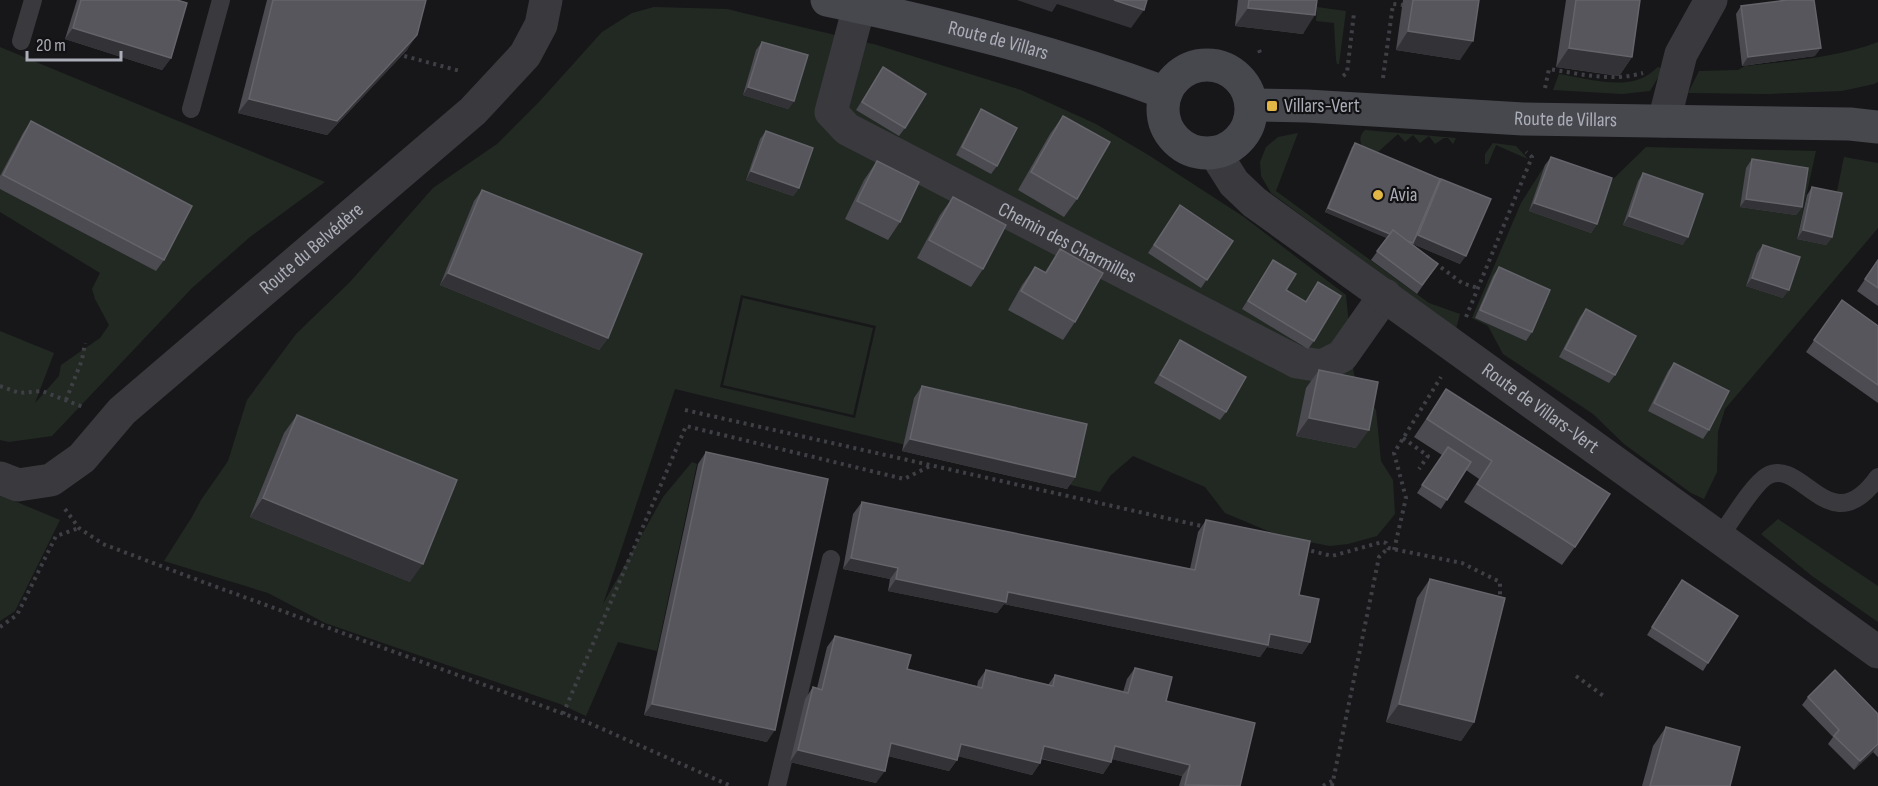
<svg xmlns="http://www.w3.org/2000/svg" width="1878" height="786" viewBox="0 0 1878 786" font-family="'Sofia Sans Condensed',sans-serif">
<rect width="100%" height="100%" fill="#171719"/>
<!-- green -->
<g fill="#222923" fill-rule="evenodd">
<path d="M654,7L727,9L877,45L1021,90L1096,124L1150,156L1244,217L1346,295L1354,375L1376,410L1381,461L1393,480L1395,514L1377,536L1348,544L1330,546L1282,537L1225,513L1205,487L1133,456L1110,476L1100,492L675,389L603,604L663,497L692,462L697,464L657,651L618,642L586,716L560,704L325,623L268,593L164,561L192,517L201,500L228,461L247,400L296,334L350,282L433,188L497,144L539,102L602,32L632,13ZM741,295L876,326L855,418L720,387Z"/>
<path d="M1317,7L1346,11L1339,64H1337L1336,60L1334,23L1316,21Z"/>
<path d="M1878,42V82L1874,84L1842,91L1768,94L1688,93L1699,71L1738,70L1745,66C1789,61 1836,58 1878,42Z"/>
<path d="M0,47L325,182L250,237L192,288L52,436L9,442L0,440V331L54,353L35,403L59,376L61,365L100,338L109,325L95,299L92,289L100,273L0,212Z"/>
<path d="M1658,67L1663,69L1650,91L1622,94L1553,90L1559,74C1585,78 1622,90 1646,76C1650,74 1654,70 1658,67Z"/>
<path d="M1365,130L1456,138L1453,144L1448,138H1444L1435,144L1429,136L1420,143L1413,135L1405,142L1398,134L1378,152L1362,146C1359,139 1360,135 1365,130Z"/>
<path d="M1298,133L1276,191L1429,303L1460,314L1456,329L1271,193L1261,176L1260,162L1266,147L1278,137Z"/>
<path d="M1493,143L1516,146L1528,159L1496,145L1488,164H1485V154Z"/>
<path d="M1646,147L1816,151L1797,238L1826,245L1844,157L1878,163V228L1725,409L1718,432L1717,472L1704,499L1691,493L1624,444L1593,414L1503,354L1488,326L1472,318L1521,203L1545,165L1606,186Z"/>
<path d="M743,298L873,328L853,415L723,385Z"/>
<path d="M0,495L60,520L15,611L0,621Z"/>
<path d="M1778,519L1878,586V622L1812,576L1761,534Z"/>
</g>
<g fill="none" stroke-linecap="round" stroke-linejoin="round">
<!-- path -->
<g stroke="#3f4045" stroke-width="4" stroke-dasharray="3 4.5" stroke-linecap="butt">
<path d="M1259,50L1261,55"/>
<path d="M397,54L460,71"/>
<path d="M1343,76L1347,73L1354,13"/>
<path d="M1383,78L1393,4L1403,5"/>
<path d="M1545,88L1549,69C1580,74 1612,82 1643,73"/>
<path d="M1435,263L1462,283L1478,288"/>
<path d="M1466,317L1532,157L1526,152"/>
<path d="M0,386L19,393L42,391L83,407"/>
<path d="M66,400L82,360L85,343"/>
<path d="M685,410L1206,527"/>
<path d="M1403,438L1428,456L1419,469"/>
<path d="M65,509L79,528L103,544L203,582L589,723L731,786"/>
<path d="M1304,549L1332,556L1382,542L1386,543L1388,548L1462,563L1500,582V600"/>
<path d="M1394,550L1406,498L1394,453L1441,377"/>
<path d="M0,627L17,615L56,536L79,528"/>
<path d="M1576,676L1605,697"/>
<path d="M563,714L686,426L904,479L930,466"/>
<path d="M1323,786L1332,781"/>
<path d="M1332,786L1379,557L1388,548"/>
</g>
<!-- service -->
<g stroke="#39393e" stroke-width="18">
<path d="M21,41L33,0"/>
<path d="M191,109L221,0"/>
<path d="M1719,538C1730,523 1753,484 1767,476C1802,456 1830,545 1878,477"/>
<path d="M777,786L831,559"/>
</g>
<!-- minor -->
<g stroke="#39393e" stroke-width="33">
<path id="s1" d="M859,7L831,112L847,129L1297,362L1322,366L1342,356L1385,295"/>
<path d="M1664,121L1681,54L1711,0"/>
<path id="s2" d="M1215,153L1234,183L1254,202L1878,652"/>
<path id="s3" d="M0,478L18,485L51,480L82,458L122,411L473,111L525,55L541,25L546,0"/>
</g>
<!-- secondary -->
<g stroke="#47484e" stroke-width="33">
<path id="s4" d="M827,0C942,24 1056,52 1166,93"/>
<circle cx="1207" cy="109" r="44"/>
<path id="s5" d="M1252,105L1307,106L1523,119L1850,124L1878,127"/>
</g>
</g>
<!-- wall -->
<g fill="#4c4b51">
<path d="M77,0H177L171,58L162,70L65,39Z"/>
<path d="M267,0H426L407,50L327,135L238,113Z"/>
<path d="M1238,0H1317L1303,34L1235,26Z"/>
<path d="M1403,0H1479L1460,60L1396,50Z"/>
<path d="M1566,0H1640L1632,57L1619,76L1556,67Z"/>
<path d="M1741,6L1815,56L1742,66L1736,14Z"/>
<path d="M762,42L794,101L788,109L743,95L756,50Z"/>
<path d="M883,67L905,128L899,136L856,110Z"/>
<path d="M981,109L997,166L991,174L956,155L976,117Z"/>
<path d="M1063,116L1077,199L1064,217L1018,190L1050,134Z"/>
<path d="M31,121L164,260L156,271L0,189V176L23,133Z"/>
<path d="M766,131L799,188L793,196L746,180L760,139Z"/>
<path d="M1355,143L1439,182L1441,179L1460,264L1413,244L1412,245L1438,264L1417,294L1371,260L1387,238L1325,212L1352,147Z"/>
<path d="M1551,157L1597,224L1591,233L1529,211L1545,165Z"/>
<path d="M1752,159L1802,207L1796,215L1740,207L1746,168Z"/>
<path d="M877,161L900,222L888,240L845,219L864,180Z"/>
<path d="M1643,173L1683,245L1623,225L1638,181Z"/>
<path d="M1812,187L1832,237L1826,245L1797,239L1807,195Z"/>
<path d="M482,190L608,338L599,350L440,285L474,201Z"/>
<path d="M953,197L983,269L971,287L917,258L940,215Z"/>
<path d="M1180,205L1233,241L1201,288L1148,253Z"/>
<path d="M1763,245L1783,298L1746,286L1757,253Z"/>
<path d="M1060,249L1075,322L1063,340L1008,310L1022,285L1035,267L1045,272Z"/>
<path d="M1273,260L1286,290L1305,302L1318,282L1314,341L1308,349L1242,309Z"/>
<path d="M1878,260V306L1857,291Z"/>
<path d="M1499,267L1532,332L1526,341L1475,318L1493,276Z"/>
<path d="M1842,300L1878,326V403L1806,352Z"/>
<path d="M1586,309L1615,375L1609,383L1559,357L1580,317Z"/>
<path d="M1180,340L1226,412L1220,420L1154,383Z"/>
<path d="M1674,363L1709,430L1703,439L1648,411L1668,371Z"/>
<path d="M1319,370L1356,448L1296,436L1306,388Z"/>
<path d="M922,386L1075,477L1067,489L902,451L914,398Z"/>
<path d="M1446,389L1575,547L1562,565L1464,502L1479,479L1466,470L1441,509L1417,493L1442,455L1414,437Z"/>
<path d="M297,415L410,582L250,517L284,433Z"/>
<path d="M706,452L767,742L644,715L698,464Z"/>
<path d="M862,502L1190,569L1198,532L1206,520L1299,595L1310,642L1302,654L1267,647L1260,657L1004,604L997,613L888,591L890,579L843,569L853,514Z"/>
<path d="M1430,579L1474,722L1461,741L1386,722L1417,598Z"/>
<path d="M1676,588L1708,663L1703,671L1647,635Z"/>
<path d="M835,636L907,669L977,686L978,681L986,670L1048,685L1055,675L1123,692L1127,679L1135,668L1166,701L1240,786H1179L1182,776L1112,759L1111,762L1103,774L1041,759L1040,763L1032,775L958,756L957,760L949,771L888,756L876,783L790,762L805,699L813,687L817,688L827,647Z"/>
<path d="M1808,697L1878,714V757L1873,752L1854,770L1828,744L1833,737L1802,705Z"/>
<path d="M1666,727L1730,786H1642L1653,746Z"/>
</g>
<!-- shaded-wall -->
<g fill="#333236">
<path d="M1017,0H1114L1144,10L1131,28L1057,4L1052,12Z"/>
<path d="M1248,8L1315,15L1303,34L1235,26Z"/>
<path d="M73,28L171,58L162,70L65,39Z"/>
<path d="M1408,31L1473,41L1460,60L1396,50Z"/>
<path d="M417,35L407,50L327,135L238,113L249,99Z"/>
<path d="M1569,48L1632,57L1619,76L1556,67Z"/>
<path d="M1821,48L1815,56L1742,66L1748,57Z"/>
<path d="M748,87L794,101L788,109L743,95Z"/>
<path d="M751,171L799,188L793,196L746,180Z"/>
<path d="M1746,199L1802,207L1796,215L1740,207Z"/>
<path d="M1534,203L1597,224L1591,233L1529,211Z"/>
<path d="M1328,208L1413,243L1418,235L1466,256L1460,264L1413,244L1410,248L1325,212Z"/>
<path d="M1629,216L1688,237L1683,245L1623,225Z"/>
<path d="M1803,230L1832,237L1826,245L1797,239Z"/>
<path d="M448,273L608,338L599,350L440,285Z"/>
<path d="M1752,278L1789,290L1783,298L1746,286Z"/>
<path d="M1309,418L1369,430L1356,448L1296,436Z"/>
<path d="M910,439L1075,477L1067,489L902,451Z"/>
<path d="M263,498L423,564L410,582L250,517Z"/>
<path d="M851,558L898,568L890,579L843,569Z"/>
<path d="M896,579L1008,592L1270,634L1310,642L1302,654L1267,647L1260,657L1004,604L997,613L888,591Z"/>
<path d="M652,704L775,730L767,742L644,715Z"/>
<path d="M1399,704L1474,722L1461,741L1386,722Z"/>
<path d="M891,743L957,760L949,771L883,755Z"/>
<path d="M961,744L1040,763L1032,775L953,755Z"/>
<path d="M1878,744L1873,752L1854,770L1860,761Z"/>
<path d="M1044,746L1111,762L1103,774L1036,757Z"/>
<path d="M1115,746L1190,765L1182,776L1107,758Z"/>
<path d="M798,750L885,771L876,783L790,762Z"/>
</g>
<!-- building -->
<g fill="#56565c" stroke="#64646a" stroke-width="1.5">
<path d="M81,0H177L187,3L171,58L73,28Z"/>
<path d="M273,0H426L417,35L337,121L249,99Z"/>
<path d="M1114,0H1147L1144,10Z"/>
<path d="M1249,0H1317L1315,15L1248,8Z"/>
<path d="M1413,0H1479L1473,41L1408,31Z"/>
<path d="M1576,0H1640L1632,57L1569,48Z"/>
<path d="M1787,0H1814L1821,48L1748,57L1741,6Z"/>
<path d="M762,42L808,55L794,101L748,87Z"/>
<path d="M883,67L926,94L905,128L862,102Z"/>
<path d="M981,109L1017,128L997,166L962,147Z"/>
<path d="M1063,116L1110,142L1077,199L1031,172Z"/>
<path d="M31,121L192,206L164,260L3,175Z"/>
<path d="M766,131L813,148L799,188L751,171Z"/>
<path d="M1355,143L1440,179L1413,243L1405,240L1393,230L1390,234L1328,208Z"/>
<path d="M1551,157L1612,178L1597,224L1534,203Z"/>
<path d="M1752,159L1808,168L1802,207L1746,199Z"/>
<path d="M877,161L919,182L900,222L857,201Z"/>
<path d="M1643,173L1703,194L1688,237L1629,216Z"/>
<path d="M1441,179L1491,199L1466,256L1418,235Z"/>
<path d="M1812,187L1842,193L1832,237L1803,230Z"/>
<path d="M482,190L642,254L608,338L448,273Z"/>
<path d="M953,197L1006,225L983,269L929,240Z"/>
<path d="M1180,205L1233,241L1207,280L1154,245Z"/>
<path d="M1393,230L1438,264L1422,285L1377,251Z"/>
<path d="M1763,245L1800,257L1789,290L1752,278Z"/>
<path d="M1060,249L1103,273L1075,322L1021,291L1035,267L1046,273Z"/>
<path d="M1273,260L1296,274L1286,290L1306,302L1318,282L1341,296L1314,341L1248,301Z"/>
<path d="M1878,260V288L1865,279Z"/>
<path d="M1499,267L1550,290L1532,332L1480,310Z"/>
<path d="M1842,300L1878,326V385L1814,340Z"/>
<path d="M1586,309L1636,336L1615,375L1565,349Z"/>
<path d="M1180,340L1246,377L1226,412L1160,375Z"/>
<path d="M1674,363L1729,391L1709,430L1654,403Z"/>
<path d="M1319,370L1378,382L1369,430L1309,418Z"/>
<path d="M922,386L1087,424L1075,477L910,439Z"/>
<path d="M1446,389L1610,494L1575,547L1477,484L1492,461L1427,419Z"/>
<path d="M297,415L457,480L423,564L263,498Z"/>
<path d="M1448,447L1471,462L1447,500L1422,485Z"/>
<path d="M706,452L828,479L775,730L652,704Z"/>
<path d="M862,502L1195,570L1206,520L1310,541L1299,595L1319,599L1310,642L1270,634L1268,645L1008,592L1006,602L896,579L898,568L851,558Z"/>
<path d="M1430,579L1505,598L1474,722L1399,704Z"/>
<path d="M1682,580L1738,616L1708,663L1652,627Z"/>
<path d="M835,636L911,655L907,669L982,688L986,670L1053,686L1055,675L1128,693L1135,668L1172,677L1166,701L1255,723L1240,786L1185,785L1190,765L1115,746L1111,762L1044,746L1040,763L961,744L957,760L891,743L885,771L798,750L813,687L822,690Z"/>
<path d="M1835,670L1878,714V744L1860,761L1834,736L1839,730L1808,697Z"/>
<path d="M1666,727L1740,747L1730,786H1650Z"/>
</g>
<!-- markers -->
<g fill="#e3b746" stroke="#121214" stroke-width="2">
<rect x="1266" y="100" width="12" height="12" rx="3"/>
<circle cx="1378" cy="195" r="6"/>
</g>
<g text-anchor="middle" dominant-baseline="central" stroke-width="4.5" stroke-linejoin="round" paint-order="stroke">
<!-- street labels -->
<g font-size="20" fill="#abaeb8" stroke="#121214">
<text stroke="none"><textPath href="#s4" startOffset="176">Route de Villars</textPath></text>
<text stroke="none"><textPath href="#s5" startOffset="314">Route de Villars</textPath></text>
<text stroke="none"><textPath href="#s1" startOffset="380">Chemin des Charmilles</textPath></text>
<text stroke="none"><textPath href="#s3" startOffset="402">Route du Belvédère</textPath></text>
<text stroke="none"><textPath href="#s2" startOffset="416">Route de Villars-Vert</textPath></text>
</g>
<!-- poi labels -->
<g font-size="20" fill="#abaeb8" stroke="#121214" text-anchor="start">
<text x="1284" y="106">Villars-Vert</text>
<text x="1390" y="195">Avia</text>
</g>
</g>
<!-- scale -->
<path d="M27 51v9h94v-9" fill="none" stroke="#abaeb8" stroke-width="3"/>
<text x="36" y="51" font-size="18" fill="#abaeb8" stroke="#121214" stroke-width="4.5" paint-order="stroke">20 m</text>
</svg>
